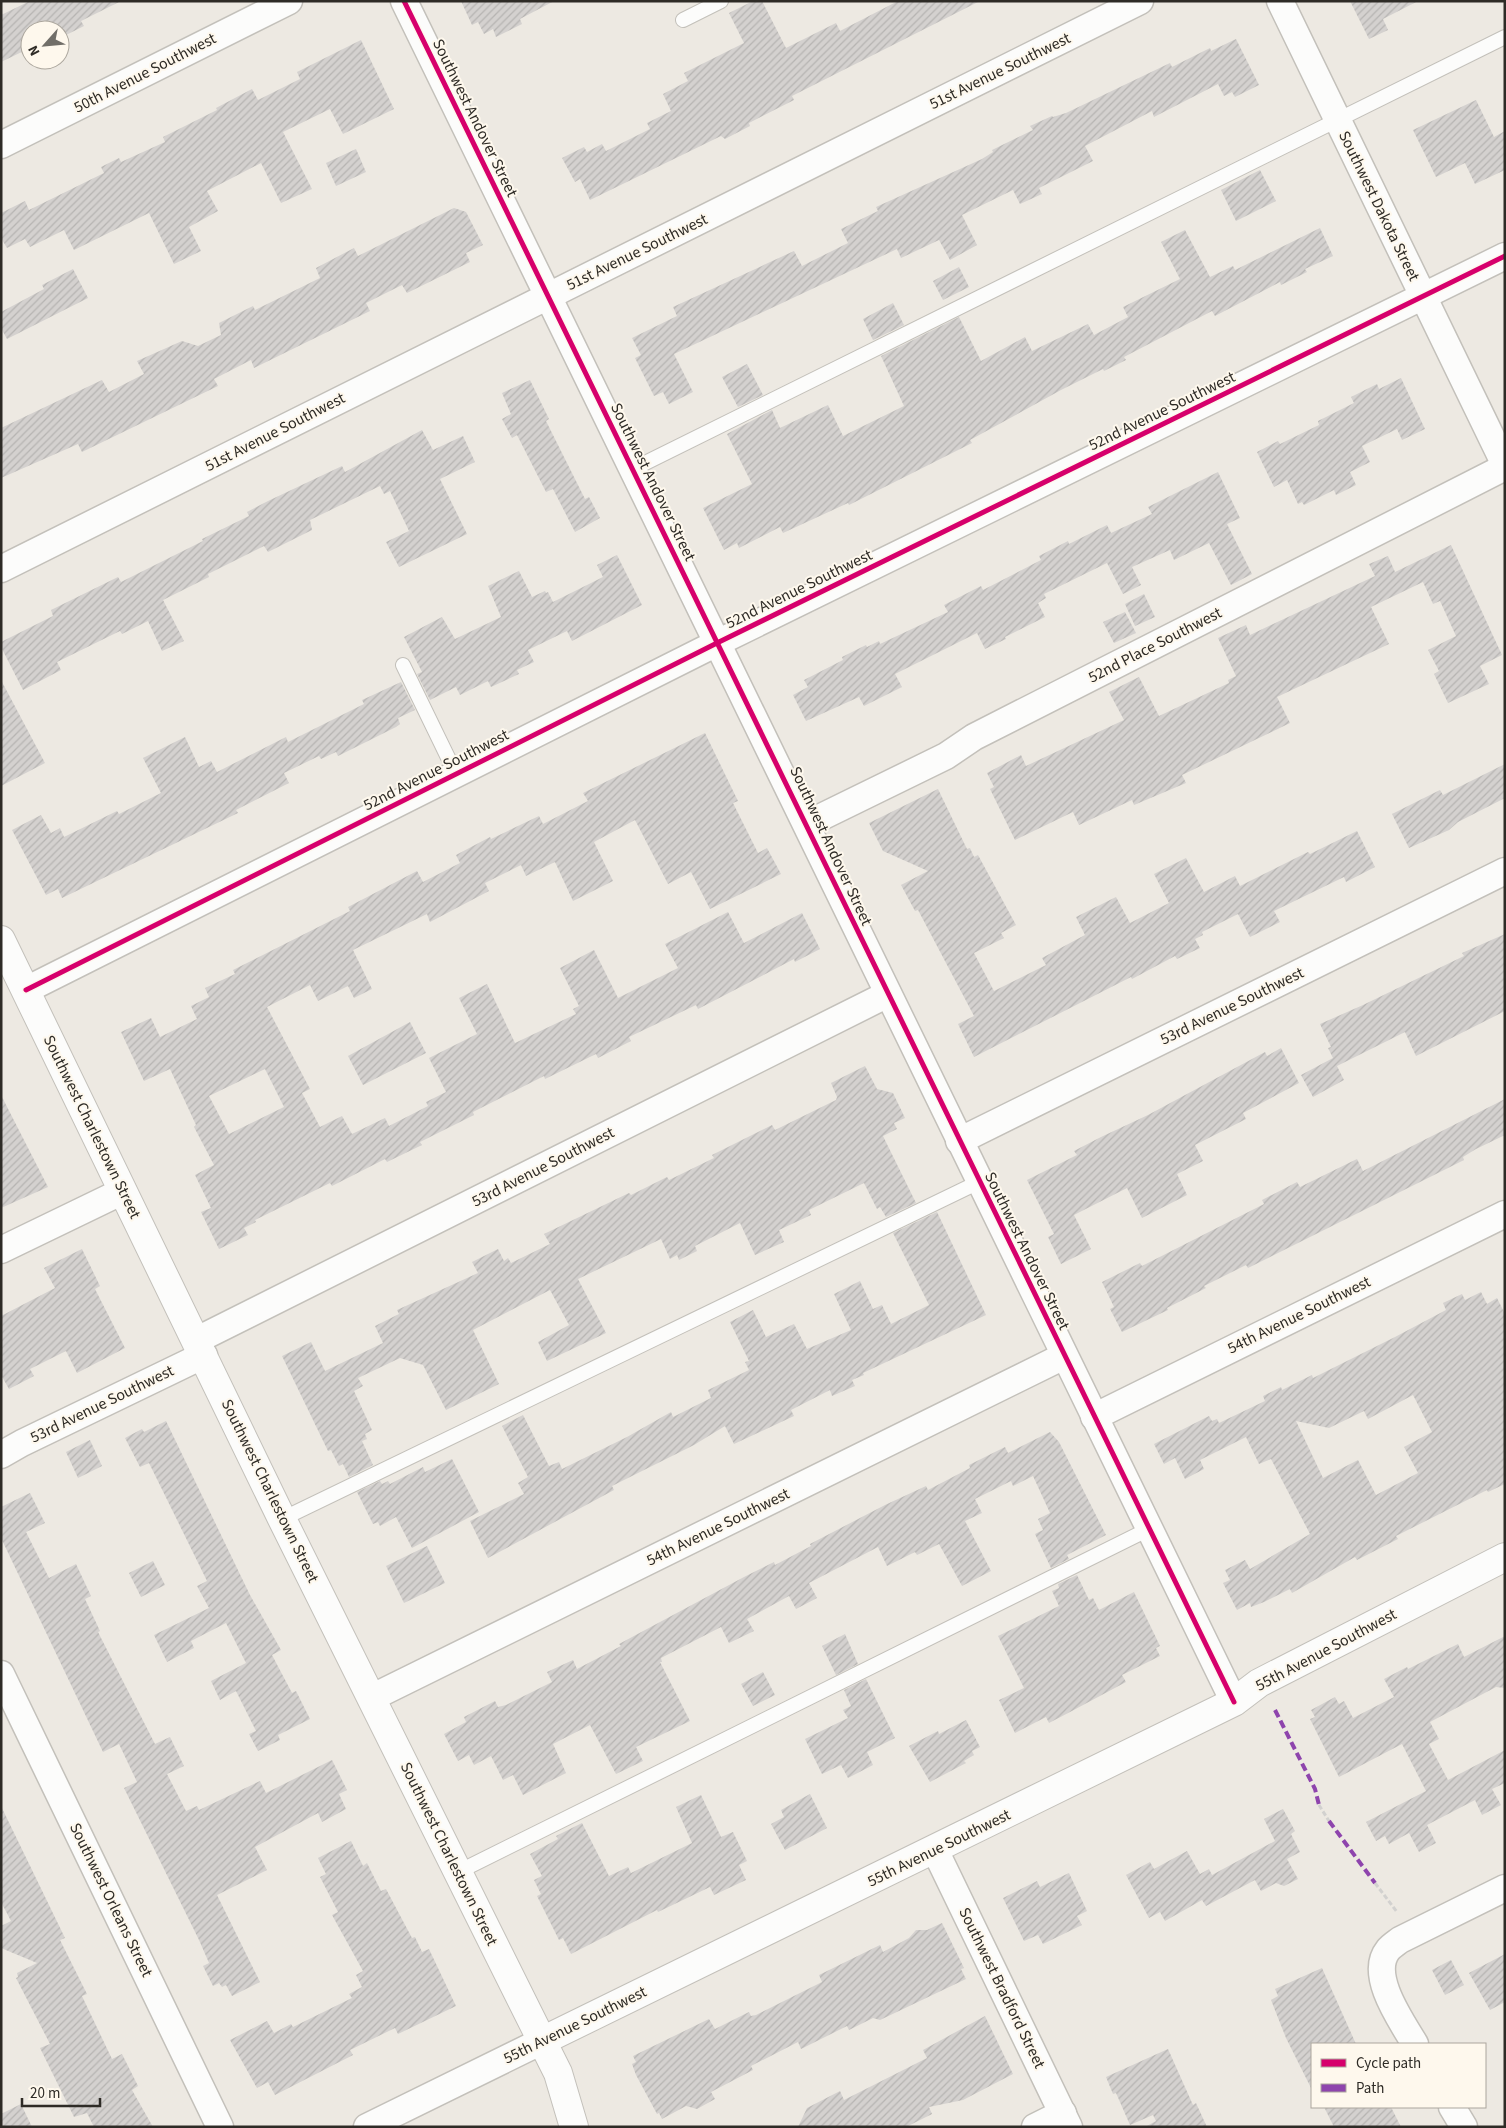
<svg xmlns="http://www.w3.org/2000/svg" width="1506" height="2128" viewBox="0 0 1506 2128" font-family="'Source Sans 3',sans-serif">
<defs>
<pattern id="building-hatch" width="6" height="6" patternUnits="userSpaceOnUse" patternTransform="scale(1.25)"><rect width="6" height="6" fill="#d4d1cf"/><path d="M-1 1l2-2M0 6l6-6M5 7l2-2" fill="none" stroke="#b6b4b2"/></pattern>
</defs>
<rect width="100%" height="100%" fill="#ede9e2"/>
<!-- building -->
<g fill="url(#building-hatch)" fill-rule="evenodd">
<path d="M30,1H121L81,21L84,26L60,38V30H30V48L1,62V15Z"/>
<path d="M461,1H554L520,19L522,24L496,37L493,29L484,34L478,22L472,25Z"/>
<path d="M753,1H762L786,48L836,23L840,31L898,1H980L792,96L794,100L749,123L750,126L725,139L721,136L590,200L580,179L575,182L562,158L584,147L587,152L602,144L606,151L650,129L647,123L671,111L663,94L688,81L684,73L744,43L729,13Z"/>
<path d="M1350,1H1418L1383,19L1388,30L1369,39Z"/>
<path d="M1236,39L1259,85L1235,97L1232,92L1224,96L1218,84L1154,117L1152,111L1085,146L1093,161L1039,188L1042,194L1020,204L1013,190L962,215L977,245L950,260L939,240L901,258L897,249L674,354L693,392L669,404L663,392L654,396L635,358L641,355L632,338L677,316L673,307L794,251L802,266L848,243L841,229L878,211L876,207L982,159L993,152L992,150L1033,130L1030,126L1052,116L1053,117L1066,113L1170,63L1172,67L1210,48L1211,51Z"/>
<path d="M361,40L394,109L343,134L330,109L283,132L312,189L281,203L261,163L207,191L218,211L189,227L201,251L174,264L149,213L74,250L64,230L30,247L25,239L7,248L1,238V213L25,201L29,210L104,173L101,167L119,158L121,162L165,142L163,137L217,110L216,108L252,89L258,100L300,79L297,72Z"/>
<path d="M1476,100L1494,137L1505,131V170L1475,184L1465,163L1436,177L1413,130Z"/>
<path d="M356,149L366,172L336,186L326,163Z"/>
<path d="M1260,170L1276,201L1236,221L1221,190Z"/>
<path d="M454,208L466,212L483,245L466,253L470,262L407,293L402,285L366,303L370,311L254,368L251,360L214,379L218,386L82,452L78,444L1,478V428L102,380L109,392L144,374L137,361L182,341L198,346L221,335L219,323L253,306L255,310L320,278L316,268L354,248L358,256Z"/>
<path d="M1320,228L1333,256L1305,269L1307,272L1281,285L1280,282L1215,316L1212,311L1124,357L1126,360L1104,371L1103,369L1061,390L970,440L972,443L849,505L848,503L783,533L780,527L739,548L737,543L724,550L703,508L752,484L727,434L772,410L780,428L828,405L843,436L904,406L881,356L959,317L981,361L1025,337L1032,351L1088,324L1094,335L1128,317L1123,307L1180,279L1161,242L1185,230L1210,277L1233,266L1235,270Z"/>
<path d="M959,267L969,287L943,300L933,281Z"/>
<path d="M73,269L88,298L7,339L1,328V312L44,289L42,285Z"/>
<path d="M893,303L904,325L873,340L863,319Z"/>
<path d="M747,364L763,395L738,407L722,377Z"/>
<path d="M1401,378L1425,429L1402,440L1397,429L1362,446L1370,462L1350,472L1356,485L1336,495L1334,490L1304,505L1302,502L1298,504L1287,480L1274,487L1257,452L1278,441L1280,444L1319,425L1318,421L1354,403L1351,397L1377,384L1379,389Z"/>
<path d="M530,380L549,419L546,421L585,499L589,497L600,518L575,532L553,489L546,492L517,435L512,438L502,419L511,414L502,393Z"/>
<path d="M422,430L433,450L463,436L475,462L440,479L467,534L399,567L386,542L409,531L390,491L384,494L380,486L310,520L312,530L268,552L264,546L208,574L209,577L163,600L184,641L162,651L148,621L122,634L120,631L57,662L61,670L23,690L1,647V642L53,616L51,610L118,577L121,582L203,541L202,539L249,516L247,512L268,501L342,466L345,472Z"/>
<path d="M1218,472L1240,518L1227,524L1252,574L1231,585L1209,543L1174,560L1170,550L1132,567L1141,585L1123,594L1107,563L1044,594L1046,598L1038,603L1045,617L1005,637L1006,639L985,649L977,633L895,674L902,687L864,706L859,697L806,721L793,695L808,687L804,680L843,660L842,657L866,645L867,647L879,641L880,644L948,612L944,605L981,586L983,590L1041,560L1039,556L1068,541L1069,544L1107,525L1111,533L1152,514L1148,507Z"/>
<path d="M1451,545L1502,655L1480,666L1489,684L1448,703L1434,674L1439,671L1428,650L1456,636L1440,601L1433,604L1423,582L1371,607L1389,644L1277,697L1290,723L1182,775L1186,783L1134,805L1132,800L1079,825L1073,812L1015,840L990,789L994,787L987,773L1021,755L1026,766L1124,720L1109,692L1139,677L1159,716L1229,683L1228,680L1236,676L1218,638L1246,625L1250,635L1375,576L1369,564L1388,556L1395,572Z"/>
<path d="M617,555L642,605L572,641L567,631L528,650L534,662L517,670L519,674L491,687L488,681L460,695L456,687L430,700L417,674L422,672L404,637L442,617L455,639L501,617L488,586L519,571L532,597L545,591L546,593L548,592L553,602L603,577L597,565Z"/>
<path d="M1144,594L1155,617L1135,626L1125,604Z"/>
<path d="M1125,612L1136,633L1114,643L1103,622Z"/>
<path d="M1,680L45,763L1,786Z"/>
<path d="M401,682L415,710L398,718L400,724L396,727L338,756L336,752L321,759L319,756L284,773L289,783L236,810L238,813L62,898L58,889L46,895L12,830L41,815L51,833L60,828L64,837L117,811L119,814L161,793L143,758L185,737L199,767L211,761L217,772L286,737L288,742L364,704L362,700Z"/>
<path d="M705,733L738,801L733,803L758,853L767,848L781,874L710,909L691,872L668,884L635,820L594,842L613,881L573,901L555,862L526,876L521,865L485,883L489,891L430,922L427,914L353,950L372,989L354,998L348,986L318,1001L310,985L267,1007L310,1089L302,1093L320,1127L342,1116L352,1134L385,1118L389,1126L428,1106L426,1102L446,1092L429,1058L477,1034L459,998L487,984L515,1043L576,1014L573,1009L579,1006L560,968L594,950L618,998L678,968L665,944L728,912L744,943L802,913L820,949L795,962L794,959L698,1009L696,1005L629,1037L631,1041L598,1058L596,1054L545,1079L544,1076L473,1112L474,1115L420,1142L422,1145L387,1162L385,1159L332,1186L330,1183L255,1220L256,1222L244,1228L248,1235L219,1249L201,1212L211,1208L195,1175L214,1165L194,1127L196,1125L170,1069L144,1081L121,1032L151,1018L160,1037L197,1019L191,1006L209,997L205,988L235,974L233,970L350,911L348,907L417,871L423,882L460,863L456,855L490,837L491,839L539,816L543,824L588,801L583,793ZM265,1069L284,1107L229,1134L209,1096Z"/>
<path d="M1505,764V798L1458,822L1449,830L1409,848L1392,814L1440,790L1443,795Z"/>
<path d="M938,789L967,849L970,848L974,857L978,855L1016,925L1001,933L1004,938L974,953L994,991L1046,965L1042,958L1085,935L1076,917L1116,897L1130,923L1169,903L1154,874L1186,858L1204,892L1235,876L1240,886L1308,852L1310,854L1357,831L1375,867L1346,882L1344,877L1274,911L1280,922L1250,937L1238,914L1202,932L1203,935L1195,939L1200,948L1177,959L1175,956L1132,979L1131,977L974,1057L958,1024L974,1016L918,910L915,911L901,885L928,871L883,851L869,823Z"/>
<path d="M1505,934V1011L1416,1056L1405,1032L1337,1066L1344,1080L1313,1097L1301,1075L1333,1058L1328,1048L1331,1047L1320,1024L1363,1005L1464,956L1462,953Z"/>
<path d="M410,1022L426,1053L363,1085L348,1056Z"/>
<path d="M1281,1048L1299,1083L1243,1113L1246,1119L1195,1145L1203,1161L1177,1174L1187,1195L1142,1218L1127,1188L1074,1215L1091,1249L1061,1264L1048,1237L1054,1234L1027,1180L1077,1155L1074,1151L1101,1137L1148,1115L1265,1052L1267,1056Z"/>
<path d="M865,1066L877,1089L893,1093L905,1118L894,1123L897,1129L883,1136L916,1203L886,1217L880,1207L877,1209L864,1183L809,1210L811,1215L779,1230L784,1242L755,1255L740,1223L695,1246L697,1251L679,1260L677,1255L670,1259L661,1239L578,1279L606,1333L547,1361L538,1342L569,1325L550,1290L473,1330L499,1384L446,1410L423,1365L400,1358L358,1378L363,1386L354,1391L372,1430L365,1434L367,1439L362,1441L373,1465L349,1477L343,1464L339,1466L331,1450L328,1451L282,1356L311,1342L325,1371L383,1343L375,1326L399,1314L397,1310L478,1273L472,1262L498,1249L504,1261L508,1258L511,1263L550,1244L544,1234L629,1193L631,1195L667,1177L669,1180L714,1158L712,1155L772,1125L775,1130L836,1100L837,1097L831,1083Z"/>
<path d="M1,1095L48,1187L1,1208Z"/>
<path d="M1505,1099V1135L1476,1149L1463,1157L1464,1160L1248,1268L1246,1265L1204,1286L1206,1288L1167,1308L1168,1310L1122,1332L1110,1309L1114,1307L1102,1282L1140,1263L1142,1266L1264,1204L1262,1200L1297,1182L1300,1187L1357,1159L1363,1171Z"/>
<path d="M937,1212L986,1315L863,1373L864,1375L852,1380L855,1386L832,1396L830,1390L791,1410L794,1416L734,1444L725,1426L694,1445L612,1486L614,1490L488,1558L470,1521L524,1494L518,1483L528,1477L502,1426L523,1415L549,1466L559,1462L562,1469L627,1437L671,1412L673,1417L711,1398L708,1390L749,1370L745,1362L749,1361L730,1322L753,1310L766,1337L794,1324L807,1349L851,1330L834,1294L860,1281L873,1309L882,1305L891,1324L929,1305L893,1233Z"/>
<path d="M82,1249L100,1286L95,1289L125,1348L77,1373L66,1351L30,1369L34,1376L9,1389L1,1375V1316L55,1288L44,1268Z"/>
<path d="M1481,1292L1487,1304L1497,1298L1505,1314V1484L1488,1492L1487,1490L1396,1536L1398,1539L1357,1560L1355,1557L1292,1593L1290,1589L1264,1602L1251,1607L1250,1603L1237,1610L1223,1583L1230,1580L1225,1570L1245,1560L1250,1569L1310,1534L1271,1459L1259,1464L1246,1437L1200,1460L1204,1469L1185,1479L1175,1458L1164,1464L1154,1444L1209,1416L1212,1421L1217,1419L1219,1423L1265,1401L1263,1396L1281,1387L1282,1390L1312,1375L1313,1378L1395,1337L1446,1310L1443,1303L1462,1294L1465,1300ZM1413,1395L1432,1432L1404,1447L1418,1473L1376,1495L1358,1460L1323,1478L1296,1421L1329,1428L1364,1411L1368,1419Z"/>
<path d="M166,1421L250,1595L281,1650L272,1655L292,1693L296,1691L310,1719L278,1735L280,1740L258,1751L249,1734L256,1731L236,1691L220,1700L211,1681L246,1663L226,1623L191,1641L194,1648L167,1662L154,1635L209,1608L197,1586L207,1581L180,1526L149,1463L140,1467L125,1438L142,1429L144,1432Z"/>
<path d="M1050,1432L1059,1442L1106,1535L1067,1555L1069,1559L1051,1568L1035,1534L1043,1530L1038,1519L1050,1513L1033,1476L1013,1486L1011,1481L975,1499L982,1513L965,1521L991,1571L962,1586L939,1544L917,1555L915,1552L887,1566L878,1547L809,1583L817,1598L796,1609L789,1596L747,1619L754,1631L729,1643L721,1627L661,1658L662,1662H660L690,1721L636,1747L643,1761L616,1774L590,1725L553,1744L566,1773L523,1795L513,1775L503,1780L491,1756L474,1765L469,1755L458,1761L444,1734L466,1722L464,1717L495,1701L498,1707L506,1705L552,1682L547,1672L573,1660L577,1669L621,1646L619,1644L744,1577L774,1562L775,1565L811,1546L810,1544L885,1505L926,1486L928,1490L970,1468L969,1465L1005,1447L1008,1453Z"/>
<path d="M90,1440L102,1466L78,1478L66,1452Z"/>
<path d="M452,1459L479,1512L412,1548L396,1517L380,1526L378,1522L373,1524L357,1492L380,1481L382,1484L388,1481L390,1484L423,1467L425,1472Z"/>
<path d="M30,1493L45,1523L26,1532L49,1578L76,1564L91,1596L85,1599L100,1631L98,1632L155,1744L170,1737L184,1766L167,1774L186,1811L197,1806L199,1810L260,1781L266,1793L332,1760L347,1790L339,1794L346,1809L322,1822L318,1813L255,1847L267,1870L217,1895L260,1982L232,1996L226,1985L222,1987L219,1983L213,1986L203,1966L209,1963L199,1940L124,1788L137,1782L119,1744L103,1752L1,1538V1507Z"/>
<path d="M427,1546L445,1583L404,1603L386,1566Z"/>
<path d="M153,1561L165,1585L141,1597L129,1573Z"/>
<path d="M1077,1575L1089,1600L1093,1598L1099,1610L1134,1592L1160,1646L1156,1648L1160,1656L1122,1675L1126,1682L1070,1712L1049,1723L1046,1717L1015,1733L999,1700L1024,1688L998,1636L1059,1606L1052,1591L1059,1588L1058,1584Z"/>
<path d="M845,1634L858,1664L836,1675L822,1646Z"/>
<path d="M1505,1636V1688L1496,1687L1430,1722L1439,1739L1429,1744L1448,1780L1505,1750V1783L1492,1789L1501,1805L1482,1815L1475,1800L1427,1825L1436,1843L1419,1852L1409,1833L1389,1844L1385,1836L1376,1841L1366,1822L1426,1791L1402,1744L1339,1777L1310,1719L1315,1717L1311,1710L1335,1697L1339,1704L1344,1701L1353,1718L1394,1697L1384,1679L1407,1667L1408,1669L1458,1644L1464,1657Z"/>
<path d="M763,1672L775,1695L753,1706L741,1684Z"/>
<path d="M866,1679L895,1738L867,1752L873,1765L848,1778L841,1765L822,1774L805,1739L848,1718L843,1710L851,1706L844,1690Z"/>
<path d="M966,1720L980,1747L972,1751L974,1755L964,1761L966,1763L930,1782L909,1746L938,1731L939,1734Z"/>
<path d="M810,1794L827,1828L785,1850L771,1824L784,1817L781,1810Z"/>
<path d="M701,1795L721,1837L733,1832L747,1861L739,1865L746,1880L714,1895L710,1887L658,1912L657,1910L571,1954L563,1938L559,1940L537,1896L541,1894L534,1880L542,1876L530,1854L558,1839L556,1836L582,1823L609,1876L628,1867L631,1873L692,1843L676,1807Z"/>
<path d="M1,1806L65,1938L60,1940L87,1994L82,1996L112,2059L122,2054L138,2086L132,2090L153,2127H94L87,2113L74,2117L40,2048L50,2044L16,1978L18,1977L17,1973L37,1963L1,1948V1926L11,1921L1,1902Z"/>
<path d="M1283,1809L1295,1831L1291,1834L1300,1852L1287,1859L1298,1879L1284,1886L1276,1883L1261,1891L1255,1880L1206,1906L1202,1900L1165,1921L1160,1912L1149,1918L1126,1875L1150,1862L1154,1869L1187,1851L1200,1874L1209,1869L1212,1875L1275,1841L1264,1819Z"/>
<path d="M351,1841L363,1866L367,1863L381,1891L386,1889L412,1938L415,1937L422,1952L429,1949L456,2006L398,2034L395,2028L350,2050L353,2055L275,2095L268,2082L257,2088L230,2040L267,2021L274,2033L291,2024L293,2027L352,1998L349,1994L362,1987L356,1975L363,1971L332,1915L338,1912L320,1877L326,1874L318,1858Z"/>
<path d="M1069,1873L1087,1911L1077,1916L1082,1925L1043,1944L1038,1935L1024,1941L1003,1898L1037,1881L1040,1887Z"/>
<path d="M942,1923L964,1968L961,1969L966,1979L880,2020L873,2018L849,2030L847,2026L801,2049L798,2042L751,2066L753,2070L711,2092L715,2099L697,2109L686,2106L662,2119L659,2113L657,2114L636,2075L632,2064L636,2062L633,2056L709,2019L715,2029L749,2012L751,2016L756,2015L822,1982L819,1975L880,1945L883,1952L909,1938L916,1930H927Z"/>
<path d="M1505,1954V2002L1490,2010L1469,1973Z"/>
<path d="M1451,1960L1464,1985L1445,1995L1432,1970Z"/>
<path d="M1322,1968L1356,2044H1312V2090L1286,2038L1271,2000L1278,1996L1275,1989Z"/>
<path d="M985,2016L1013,2074L963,2100L929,2107L932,2114L906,2127H798L807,2108L840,2091L844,2100L927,2058L923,2050Z"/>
<path d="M1168,2049L1193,2105L1196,2103L1207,2127H1145L1156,2121L1153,2115L1130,2125L1116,2093L1113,2094L1106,2077Z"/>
<path d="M21,2104L32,2127H1V2114Z"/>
<path d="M1324,2107H1391L1401,2127H1334Z"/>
</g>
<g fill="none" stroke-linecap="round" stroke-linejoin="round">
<!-- service casing -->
<g stroke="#c3c0ba" stroke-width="16">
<g id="service">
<path d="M683,20L721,1"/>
<path d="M633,469L1505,37"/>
<path d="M403,665L456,774"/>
<path d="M282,1519L979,1182"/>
<path d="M458,1872L1149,1529"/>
</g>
</g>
<!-- minor casing -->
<g stroke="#c3c0ba" stroke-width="29">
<g id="minor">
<path d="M404,1L1234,1702"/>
<path d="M1280,1L1505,465"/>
<path d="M1,145L289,1"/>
<path d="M1,569L1140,1"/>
<path d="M807,824L946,756L974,737L1505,467"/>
<path d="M26,990L719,642L1505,256"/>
<path d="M959,1141L1505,871"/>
<path d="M1,1250L123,1191"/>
<path d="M197,1340L888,994"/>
<path d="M1094,1417L1505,1214"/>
<path d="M1,1455L22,1443L204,1355"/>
<path d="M1,1674L220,2127"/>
<path d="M371,1698L1064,1356"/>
<path d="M935,1850L1069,2127"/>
<path d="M1415,2044C1402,2022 1368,1975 1388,1950C1391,1946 1396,1943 1400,1940L1505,1888"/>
<path d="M1452,2107L1464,2127"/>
<path d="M367,2127L542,2041"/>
<path d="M1035,2127L1063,2113"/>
</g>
</g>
<!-- tertiary casing -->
<g stroke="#c3c0ba" stroke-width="30">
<g id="tertiary">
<path d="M1,940L282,1519L542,2041L558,2073L574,2127"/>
<path d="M542,2041L1234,1702L1259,1683L1505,1557"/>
</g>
</g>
<!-- path -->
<g stroke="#d2d1cf" stroke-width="3" stroke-dasharray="5 2.5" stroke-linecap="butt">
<path d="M1319,1805L1329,1821"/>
<path d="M1375,1883L1397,1912"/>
</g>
<!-- service -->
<use href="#service" stroke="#fcfcfb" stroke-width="14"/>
<!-- minor -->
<use href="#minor" stroke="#fcfcfb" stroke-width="26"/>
<!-- tertiary -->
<use href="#tertiary" stroke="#fcfcfb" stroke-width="28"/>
<!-- quiet -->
<g stroke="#8e44ad" stroke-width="4" stroke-dasharray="8 4" stroke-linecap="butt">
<path d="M1275,1710L1315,1789L1319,1805"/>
<path d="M1329,1821L1375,1883"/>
</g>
<!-- cycleway casing -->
<g stroke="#fef8ed" stroke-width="8">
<g id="cycleway">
<path d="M404,1L1234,1702"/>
<path d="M26,990L719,642L1505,256"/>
</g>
</g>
<!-- cycleway -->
<use href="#cycleway" stroke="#d6006c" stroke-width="5"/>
</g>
<g text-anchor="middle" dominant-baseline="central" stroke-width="4" stroke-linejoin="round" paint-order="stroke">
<!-- street labels -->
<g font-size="16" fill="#2e2b26" stroke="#fef8ed">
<text transform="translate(1000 71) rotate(-26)">51st Avenue Southwest</text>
<text transform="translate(145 73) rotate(-27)">50th Avenue Southwest</text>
<text transform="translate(475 118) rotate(64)">Southwest Andover Street</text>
<text transform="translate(1379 206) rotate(64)">Southwest Dakota Street</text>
<text transform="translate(637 252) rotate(-26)">51st Avenue Southwest</text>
<text transform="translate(1162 411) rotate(-26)">52nd Avenue Southwest</text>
<text transform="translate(275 432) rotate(-27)">51st Avenue Southwest</text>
<text transform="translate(653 482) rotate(64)">Southwest Andover Street</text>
<text transform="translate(799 589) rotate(-26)">52nd Avenue Southwest</text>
<text transform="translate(1155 645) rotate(-27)">52nd Place Southwest</text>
<text transform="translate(436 770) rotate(-27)">52nd Avenue Southwest</text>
<text transform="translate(831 846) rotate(65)">Southwest Andover Street</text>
<text transform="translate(1232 1006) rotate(-26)">53rd Avenue Southwest</text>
<text transform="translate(92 1127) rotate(64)">Southwest Charlestown Street</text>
<text transform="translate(543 1167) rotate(-27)">53rd Avenue Southwest</text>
<text transform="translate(1027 1251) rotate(64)">Southwest Andover Street</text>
<text transform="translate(1299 1315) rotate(-26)">54th Avenue Southwest</text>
<text transform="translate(102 1404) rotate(-26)">53rd Avenue Southwest</text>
<text transform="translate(270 1491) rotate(64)">Southwest Charlestown Street</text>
<text transform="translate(718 1527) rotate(-26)">54th Avenue Southwest</text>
<text transform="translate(1326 1650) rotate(-28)">55th Avenue Southwest</text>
<text transform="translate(939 1848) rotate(-26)">55th Avenue Southwest</text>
<text transform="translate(449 1854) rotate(64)">Southwest Charlestown Street</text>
<text transform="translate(111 1900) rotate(64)">Southwest Orleans Street</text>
<text transform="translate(1002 1988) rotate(64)">Southwest Bradford Street</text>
<text transform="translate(575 2025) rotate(-26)">55th Avenue Southwest</text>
</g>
</g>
<!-- border -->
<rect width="1506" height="2128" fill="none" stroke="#2e2b26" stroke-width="5"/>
<!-- legend -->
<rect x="1311" y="2043" width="175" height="65" fill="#fef8ed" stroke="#aba69d"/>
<rect x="1321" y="2059" width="25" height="8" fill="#d6006c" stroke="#aba69d"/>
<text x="1356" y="2068" font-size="15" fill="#2e2b26">Cycle path</text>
<rect x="1321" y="2084" width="25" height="8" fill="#8e44ad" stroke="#aba69d"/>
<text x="1356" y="2093" font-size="15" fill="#2e2b26">Path</text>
<!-- north arrow -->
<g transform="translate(45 45) rotate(243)"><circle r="24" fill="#fef8ed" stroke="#aba69d"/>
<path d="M0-4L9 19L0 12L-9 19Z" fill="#716e68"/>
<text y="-8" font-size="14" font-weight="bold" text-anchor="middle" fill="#2e2b26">N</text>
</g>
<!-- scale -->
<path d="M22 2098v8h78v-8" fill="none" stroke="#2e2b26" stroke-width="2.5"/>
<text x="30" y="2098" font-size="15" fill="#2e2b26" stroke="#fef8ed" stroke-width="4" paint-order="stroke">20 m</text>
</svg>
